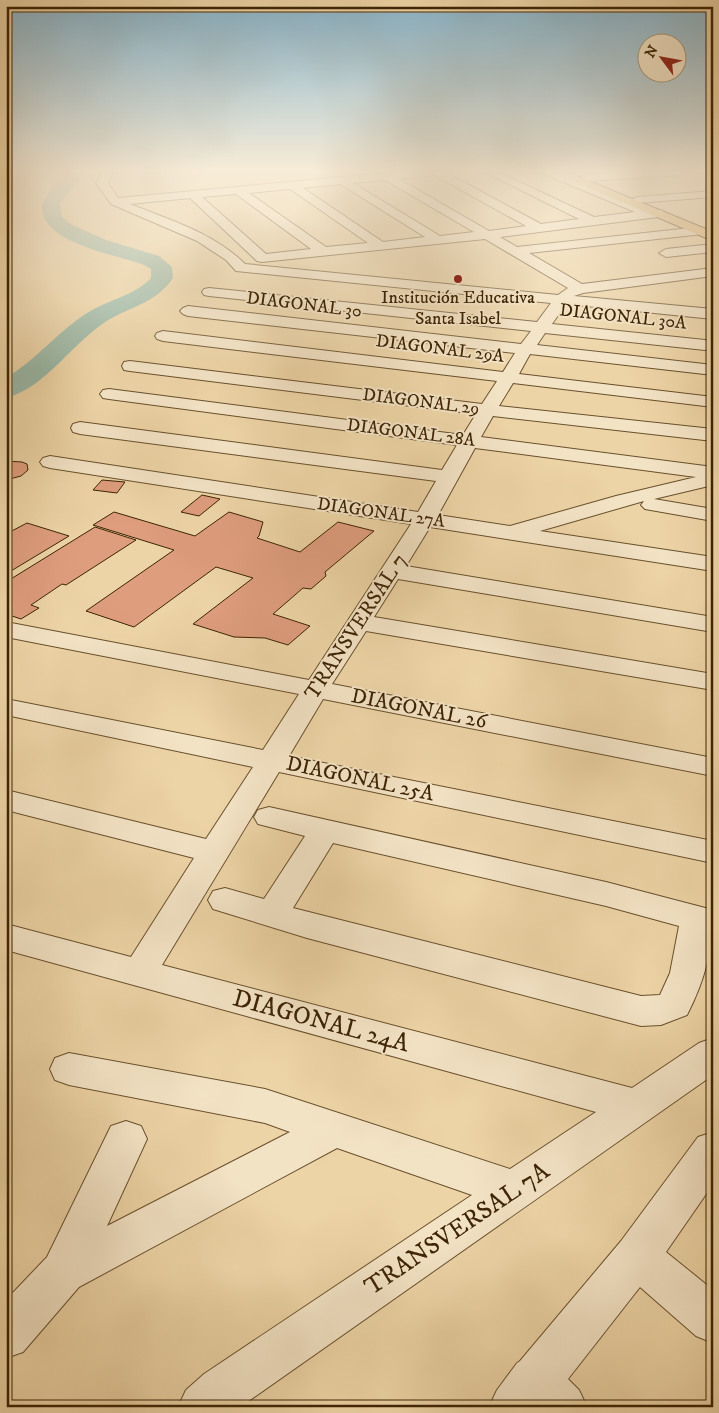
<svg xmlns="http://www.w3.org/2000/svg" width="719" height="1413" viewBox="0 0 719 1413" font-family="'IM FELL DW Pica',serif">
<rect width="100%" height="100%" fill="#edd4a6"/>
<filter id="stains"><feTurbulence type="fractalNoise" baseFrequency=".004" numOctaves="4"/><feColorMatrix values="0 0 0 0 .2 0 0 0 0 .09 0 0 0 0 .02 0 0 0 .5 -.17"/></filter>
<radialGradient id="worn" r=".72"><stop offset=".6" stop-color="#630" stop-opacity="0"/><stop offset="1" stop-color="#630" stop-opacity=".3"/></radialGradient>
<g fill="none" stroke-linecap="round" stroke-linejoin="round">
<!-- river -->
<path fill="#99b8a7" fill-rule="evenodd" d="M68,172H85C77,185 68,192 60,204L62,216L70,224L106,240L159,256L172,267L173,278C157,302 133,306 110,319C74,340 46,388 6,398V378C38,359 61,327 94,309C113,299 136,294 151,278V269L144,265C118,255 40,243 42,206C42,204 53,185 54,183L63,180Z"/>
</g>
<!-- building -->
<g fill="#de9d7d" stroke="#3d2404">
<path d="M6,461L22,462L27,464L28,470L21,476L6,480Z"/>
<path d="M102,480L125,482L117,493L93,490Z"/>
<path d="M202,495L220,499L199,516L181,512Z"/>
<path d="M114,512L195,536L229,512L263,522L259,536L257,538L300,552L338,522L374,531L325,572L326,576L311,589L303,588L273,614L310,626L288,645L265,638L234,637L193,624L253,578L216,567L134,627L86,611L174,550L93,525Z"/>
<path d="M27,523L69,536L6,574V534Z"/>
<path d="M95,527L136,540L66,585L62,584L31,605L39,608L21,619L6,614V582Z"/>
</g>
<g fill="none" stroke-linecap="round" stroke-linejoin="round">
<!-- minor casing -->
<g stroke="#69502c" stroke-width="2">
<g id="minor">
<path d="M102,172H113L108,183L118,198L397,172H445L541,224L579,219L484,172H498L594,217L635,212L539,172H555L652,210H662L664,213L658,217L500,237L517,247L699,227L703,228L705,231L703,234L529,253L582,284L713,268V276L583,293L574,296L713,309V319L566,304L552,324L705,340L711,342L713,345L711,348L705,350L545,333L537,345L713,365V375L530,354L519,374L713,397V407L513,383L499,406L713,429V441L493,416L481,437L713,467V485L654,499L713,509V521L645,509L641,505L644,501L540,531L713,557V571L430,527L406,566L713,617V632L398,579L374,617L713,674V690L366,631L332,684L713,758V776L323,699L289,756L713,841V863L279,772L162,965L632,1088L699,1043L713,1038V1075L240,1407H178L186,1390L204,1374L472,1195L337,1148L79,1287L23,1352L6,1358V1300L47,1257L111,1126L126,1121L141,1126L147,1139L107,1226L290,1132L265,1123L69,1085L55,1080L50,1069L55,1058L69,1053L265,1089L510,1169L596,1112L6,950V924L131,957L194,858L6,810V790L206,839L253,767L6,715V699L263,750L299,694L6,637V622L309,680L411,524L50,468L43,466L40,462L43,458L50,456L418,512L436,481L80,434L73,432L71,428L73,424L80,422L442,470L457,445L109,399L103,398L100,394L103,390L109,389L463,435L476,414L130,371L124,370L122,366L124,362L130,361L482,404L497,381L163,341L157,339L155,336L157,333L163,331L503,372L515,353L188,316L183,314L180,311L183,308L188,306L521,344L531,331L209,296L204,295L202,292L204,289L209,288L537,322L551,303L236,271L226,260L197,241L111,204L96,183ZM434,175L526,226L489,231L399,179ZM385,180L474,232L440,236L353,183ZM340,184L425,237L383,242L303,188ZM290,189L368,243L326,247L249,193ZM236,194L311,249L266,254L202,197ZM190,198L257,261L262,262L485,239L568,288L558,295L245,264C214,233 170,220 130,204ZM475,448L696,477L616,496L510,526L438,515Z"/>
<path d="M624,172H686L681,175L587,181L582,178L587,175Z"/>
<path d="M713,191V197L637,203L631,200L637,197Z"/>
<path d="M713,244V252L666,257L659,253L666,249Z"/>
<path d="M269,807L606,882L713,910C713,949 705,980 687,1015L661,1025L641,1026L307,938L213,909L208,900L213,891L225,888L264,899L305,836L258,824L254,817L258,810ZM333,843L606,906L679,926L670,973L660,995L641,996L293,908Z"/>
<path d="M713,1132V1184L666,1252L713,1290V1343L696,1336L640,1287L568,1379L579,1390L587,1407H489L497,1390L517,1363L520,1361L621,1241L698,1137Z"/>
</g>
</g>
<!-- major casing -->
<g stroke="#3d2404" stroke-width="2">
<path id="major" d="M552,172H567L713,232V241Z"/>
</g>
<!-- minor -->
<use href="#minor" fill="#f3e3c5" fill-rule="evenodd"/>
<!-- major -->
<use href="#major" fill="#e6ba73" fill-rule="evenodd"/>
</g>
<!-- sky -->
<linearGradient id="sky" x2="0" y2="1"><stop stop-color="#88b6ce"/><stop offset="0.46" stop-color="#f7ecd7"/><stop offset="1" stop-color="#f7ecd7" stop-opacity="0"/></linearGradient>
<rect width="719" height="370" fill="url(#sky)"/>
<!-- markers -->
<circle fill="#8f2418" stroke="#f3e3c5" stroke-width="2" cx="458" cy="279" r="5"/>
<g text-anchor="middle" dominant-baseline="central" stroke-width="4" stroke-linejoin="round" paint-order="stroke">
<!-- far-poi labels -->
<g font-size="18" fill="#3d2404" stroke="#f3e3c5">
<text x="458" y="298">Institución Educativa<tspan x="458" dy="21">Santa Isabel</tspan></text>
</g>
<!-- far-street labels -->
<g font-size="18" fill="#3d2404" stroke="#f3e3c5">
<text transform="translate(304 305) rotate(7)">DIAGONAL 30</text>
<text transform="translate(623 317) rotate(6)">DIAGONAL 30A</text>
<text transform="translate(440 349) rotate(7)">DIAGONAL 29A</text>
<text transform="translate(421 402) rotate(7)">DIAGONAL 29</text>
<text transform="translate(411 433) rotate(7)">DIAGONAL 28A</text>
<text transform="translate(381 513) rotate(8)">DIAGONAL 27A</text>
</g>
<!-- street labels -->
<g font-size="21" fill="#3d2404" stroke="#f3e3c5">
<text transform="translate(356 627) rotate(-57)">TRANSVERSAL 7</text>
<text transform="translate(419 709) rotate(11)">DIAGONAL 26</text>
<text transform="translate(360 779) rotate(12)">DIAGONAL 25A</text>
</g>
<!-- near-street labels -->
<g font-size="25" fill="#3d2404" stroke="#f3e3c5">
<text transform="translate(321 1021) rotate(15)">DIAGONAL 24A</text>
<text transform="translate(457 1229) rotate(-34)">TRANSVERSAL 7A</text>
</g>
</g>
<!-- margin -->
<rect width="719" height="1413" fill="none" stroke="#edd4a6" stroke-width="25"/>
<rect x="8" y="8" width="704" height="1398" fill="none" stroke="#3d2404" stroke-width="2.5"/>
<rect x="12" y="12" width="694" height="1388" fill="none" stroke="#3d2404"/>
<!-- north arrow -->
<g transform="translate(662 58) rotate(302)"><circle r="24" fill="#f3e3c5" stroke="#aa9778"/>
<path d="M0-4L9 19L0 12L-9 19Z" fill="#8f2418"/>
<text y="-8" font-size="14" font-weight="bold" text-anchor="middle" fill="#3d2404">N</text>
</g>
<rect width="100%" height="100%" filter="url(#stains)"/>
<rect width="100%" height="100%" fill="url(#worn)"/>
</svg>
